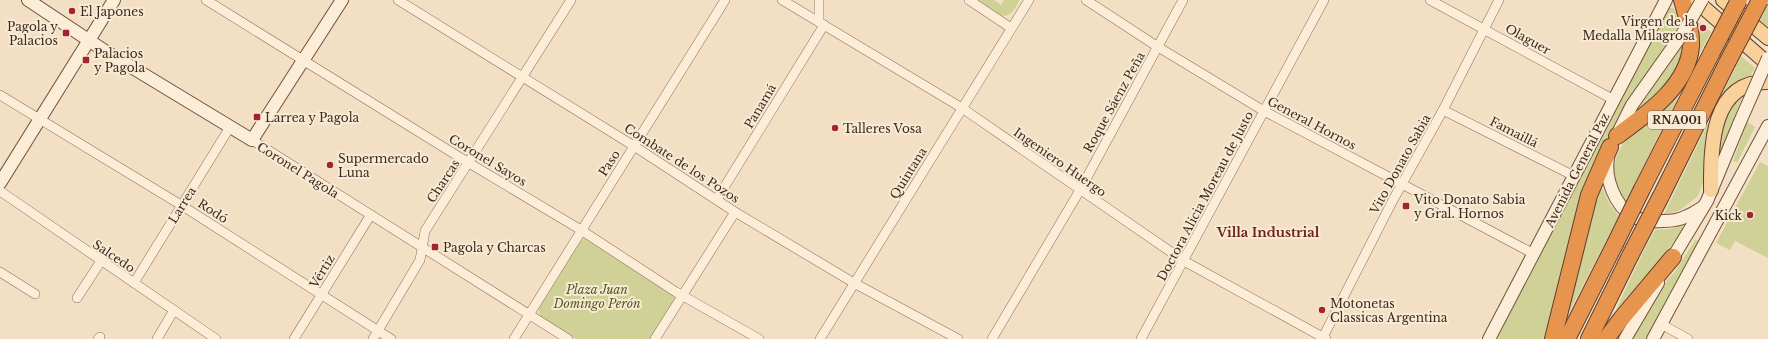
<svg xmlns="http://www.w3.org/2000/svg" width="1768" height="339" viewBox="0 0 1768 339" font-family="'Libre Baskerville',serif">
<rect width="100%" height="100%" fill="#f2dfc4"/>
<!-- green -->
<g fill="#d0d197">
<path d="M977,0H994L1001,5L1004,0H1020C1017,5 1013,13 1008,15C999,19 984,5 977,0Z"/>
<path d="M1768,5V27L1760,21Z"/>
<path d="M1667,8H1673L1678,14L1680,23L1609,135L1590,179L1550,320L1543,339H1497Z"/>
<path d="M1701,23L1711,32L1694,64L1695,24Z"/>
<path d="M1685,38L1686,46L1672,80L1641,111L1638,109Z"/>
<path d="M1741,56L1755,68L1749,79L1738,84L1698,196L1679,211L1664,214Z"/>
<path d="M1688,77L1625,203C1621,194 1613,182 1613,172C1615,137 1664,101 1688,77Z"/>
<path d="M1742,98L1718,161C1718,153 1717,143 1718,135C1719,123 1730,102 1742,98Z"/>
<path d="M1747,122L1755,127L1737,163L1733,161Z"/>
<path d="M1760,162L1768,166V258L1735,241L1730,250L1716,243Z"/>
<path d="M1601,185L1610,205L1619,216L1566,318L1593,202Z"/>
<path d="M1681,225L1684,229L1607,328C1624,295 1637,262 1655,230L1671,229Z"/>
<path d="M585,238L591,240L677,297L653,339H576L543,319L539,313V308L580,241Z"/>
<path d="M1695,240L1699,241L1647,339H1631L1668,279L1674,273Z"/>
</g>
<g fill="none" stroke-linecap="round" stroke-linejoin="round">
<!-- street casing -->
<g stroke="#8e7058" stroke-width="10">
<g id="street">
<path d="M206,0L469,163L581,230L676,292L759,339"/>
<path d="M398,0L634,146L735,212L854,283L958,339"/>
<path d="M782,0L962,108L1184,261L1326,339"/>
<path d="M819,0V22"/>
<path d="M969,0L1011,28"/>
<path d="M1086,0L1158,47L1264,111L1534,254"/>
<path d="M1430,0L1614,100"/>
<path d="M0,95L181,205L391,339"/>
<path d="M1443,110L1574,176"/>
<path d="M252,140L568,339"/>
<path d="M0,191L216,339"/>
<path d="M717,199L824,25"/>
<path d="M0,272L35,294"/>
<path d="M134,283L230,127"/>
<path d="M77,298L101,261"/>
<path d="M1661,324L1688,339"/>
<path d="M98,339L100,337"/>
<path d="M157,339L174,310"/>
<path d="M294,339L370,216"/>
<path d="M373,339L420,260L425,231L571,0"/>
<path d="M514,339L725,0"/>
<path d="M655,339L735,212"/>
<path d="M820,339L1029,0"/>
<path d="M992,339L1080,190L1183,0"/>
<path d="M1141,339L1324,0"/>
<path d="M1322,339L1393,200L1443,110L1499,0"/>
</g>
</g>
<!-- secondary casing -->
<g stroke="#70513c" stroke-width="14">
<g id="secondary">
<path d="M28,0L105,51L252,140L342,0"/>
<path d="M1617,135L1632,105L1661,64"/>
<path d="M1608,157C1606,169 1608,180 1612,190C1622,215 1638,223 1663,221C1672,221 1680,220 1687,216C1693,214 1698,210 1703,207"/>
<path d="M0,183L114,0"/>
<path d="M1669,264L1707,201L1739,124"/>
<path d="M1489,339L1666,0"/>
<path d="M1625,339L1658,283"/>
<path d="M1653,339L1768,126"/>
</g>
</g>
<!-- primary casing -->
<g stroke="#5c3e2d" stroke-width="16">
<g id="primary">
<path d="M1695,0L1768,64"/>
<path d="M1723,0L1768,38"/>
<path d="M1711,190C1711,149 1710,81 1768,82"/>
</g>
</g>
<!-- highway casing -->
<g stroke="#5c3e2d" stroke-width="18">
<g id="highway">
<path d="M1617,136C1647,114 1688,86 1691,46C1692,31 1686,14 1682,0"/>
<path d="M1642,189L1712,52"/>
<path d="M1661,196L1727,63"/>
<path d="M1553,339L1589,195L1610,147"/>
<path d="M1567,339L1615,244"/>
<path d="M1589,339L1630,256"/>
<path d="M1606,339L1621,319L1673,257"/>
</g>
</g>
<!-- street -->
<use href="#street" stroke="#fcedd8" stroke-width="9"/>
<!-- secondary -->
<use href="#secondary" stroke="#fcedd8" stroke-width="12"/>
<!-- primary -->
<use href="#primary" stroke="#f8d099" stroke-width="14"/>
<!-- highway -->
<use href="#highway" stroke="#e7944e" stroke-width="16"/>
<!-- secondary-bridge casing -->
<g stroke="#70513c" stroke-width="14" stroke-linecap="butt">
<g id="secondary-bridge">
<path d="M1661,64L1683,33L1702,0"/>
<path d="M1739,124L1768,58"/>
</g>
</g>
<!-- highway-bridge casing -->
<g stroke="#5c3e2d" stroke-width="18" stroke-linecap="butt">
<g id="highway-bridge">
<path d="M1712,52L1739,0"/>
<path d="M1727,63L1760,0"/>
<path d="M1615,244L1642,189"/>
<path d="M1630,256L1661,196"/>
</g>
</g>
<!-- secondary-bridge -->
<use href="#secondary-bridge" stroke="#fcedd8" stroke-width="12"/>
<!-- highway-bridge -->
<use href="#highway-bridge" stroke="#e7944e" stroke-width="16"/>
</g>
<!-- markers -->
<g fill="#a32331" stroke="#f8ead4" stroke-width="1.5">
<circle cx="72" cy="11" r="4"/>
<circle cx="1703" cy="28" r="4"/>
<rect x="62" y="29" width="8" height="8" rx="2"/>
<rect x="82" y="56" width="8" height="8" rx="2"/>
<rect x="253" y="113" width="8" height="8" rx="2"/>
<circle cx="835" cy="128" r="4"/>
<circle cx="330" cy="165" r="4"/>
<rect x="1402" y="202" width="8" height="8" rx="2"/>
<circle cx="1750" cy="215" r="4"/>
<rect x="431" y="243" width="8" height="8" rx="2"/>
<circle cx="1322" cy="310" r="4"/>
</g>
<g text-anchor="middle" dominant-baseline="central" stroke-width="4" stroke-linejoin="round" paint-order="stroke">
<!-- shield labels -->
<rect fill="#f8ead4" stroke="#756455" stroke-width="1" x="1648" y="111" width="58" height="18" rx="3"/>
<g font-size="11" font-weight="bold" fill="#3d2a1e">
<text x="1677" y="120">RNA001</text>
</g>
<!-- poi labels -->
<g font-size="12" fill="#3d2a1e" stroke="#f8ead4" text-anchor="start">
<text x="80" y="11">El Japones</text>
<text x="1695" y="21" text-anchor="end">Virgen de la<tspan x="1695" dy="14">Medalla Milagrosa</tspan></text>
<text x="58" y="26" text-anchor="end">Pagola y<tspan x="58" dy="14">Palacios</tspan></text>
<text x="94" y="53">Palacios<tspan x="94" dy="14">y Pagola</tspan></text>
<text x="265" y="117">Larrea y Pagola</text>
<text x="843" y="128">Talleres Vosa</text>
<text x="338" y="158">Supermercado<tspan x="338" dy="14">Luna</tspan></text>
<text x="1414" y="199">Vito Donato Sabia<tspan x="1414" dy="14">y Gral. Hornos</tspan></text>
<text x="1742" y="215" text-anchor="end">Kick</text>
<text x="443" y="247">Pagola y Charcas</text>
<text x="1330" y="303">Motonetas<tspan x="1330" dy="14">Classicas Argentina</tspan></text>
</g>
<!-- street labels -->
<g font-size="12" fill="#3d2a1e" stroke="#f8ead4">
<text transform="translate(1528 39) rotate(29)">Olaguer</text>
<text transform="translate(1114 102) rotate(-61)">Roque Sáenz Peña</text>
<text transform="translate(760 106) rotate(-59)">Panamá</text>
<text transform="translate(1312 123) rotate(28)">General Hornos</text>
<text transform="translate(1514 132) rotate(27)">Famaillá</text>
<text transform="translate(488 160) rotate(31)">Coronel Sayos</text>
<text transform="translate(1060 162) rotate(35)">Ingeniero Huergo</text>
<text transform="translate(609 163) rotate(-57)">Paso</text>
<text transform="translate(682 163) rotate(33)">Combate de los Pozos</text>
<text transform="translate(1400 164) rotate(-61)">Vito Donato Sabia</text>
<text transform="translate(298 170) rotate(32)">Coronel Pagola</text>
<text transform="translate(1577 170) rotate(-63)">Avenida General Paz</text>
<text transform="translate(908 173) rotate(-58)">Quintana</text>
<text transform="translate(443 181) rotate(-57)">Charcas</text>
<text transform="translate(1205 196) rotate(-62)">Doctora Alicia Moreau de Justo</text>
<text transform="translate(182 205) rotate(-58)">Larrea</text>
<text transform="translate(213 211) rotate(33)">Rodó</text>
<text transform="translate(114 256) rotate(34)">Salcedo</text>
<text transform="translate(322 271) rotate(-59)">Vértiz</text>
</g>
<!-- park labels -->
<g font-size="12" font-style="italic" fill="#535b22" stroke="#f8ead4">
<text x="597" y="289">Plaza Juan<tspan x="597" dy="14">Domingo Perón</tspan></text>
</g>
<!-- neighbourhood labels -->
<g font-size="13" font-weight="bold" fill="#6e2219" stroke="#f8ead4">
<text x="1268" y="232">Villa Industrial</text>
</g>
</g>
</svg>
